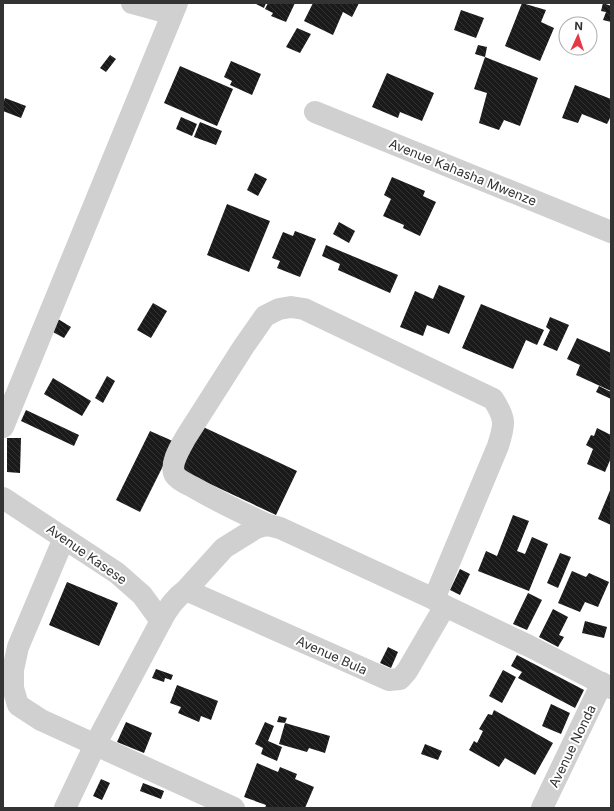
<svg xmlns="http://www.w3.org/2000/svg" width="614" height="811" viewBox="0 0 614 811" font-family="Inter,sans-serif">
<defs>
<pattern id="building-back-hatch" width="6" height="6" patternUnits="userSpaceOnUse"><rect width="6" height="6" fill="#1a1a1a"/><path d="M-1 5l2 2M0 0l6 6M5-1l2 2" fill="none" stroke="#333"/></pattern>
</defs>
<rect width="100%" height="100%" fill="#fff"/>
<!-- building -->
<g fill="url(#building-back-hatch)">
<path d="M254,3H266L264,8Z"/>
<path d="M268,3H295L286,22L271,16L273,13L265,9Z"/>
<path d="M313,3H359L352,17L343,12L333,35L304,21Z"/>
<path d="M522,3L546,10L541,22L554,28L540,61L505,46Z"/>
<path d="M603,3L611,6V22L603,20L606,12L601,11Z"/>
<path d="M461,10L484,18L476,38L454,30Z"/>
<path d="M297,28L311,34L300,53L286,47Z"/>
<path d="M478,45L487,47L485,57L538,78L520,126L504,120L499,130L479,123L487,93L474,89L485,57L475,54Z"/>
<path d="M110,55L116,59L106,72L100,68Z"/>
<path d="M231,61L261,74L252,95L230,85L232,81L224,77Z"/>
<path d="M180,66L233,89L217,126L164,103Z"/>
<path d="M387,73L434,93L422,121L400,112L398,118L372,107Z"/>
<path d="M575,85L611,99V116L607,124L582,114L578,123L562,118Z"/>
<path d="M5,98L26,106L21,118L3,111V103Z"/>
<path d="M181,117L197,124L192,136L176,129Z"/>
<path d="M200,122L222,131L216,145L194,137Z"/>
<path d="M255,173L267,179L258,196L247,190Z"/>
<path d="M392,177L425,191L423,196L436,202L420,236L403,228L404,225L383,216L391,199L384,195Z"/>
<path d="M227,204L270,221L249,272L207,255Z"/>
<path d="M339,222L355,231L349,243L333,234Z"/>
<path d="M295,231L316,239L300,277L277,268L280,261L272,258L283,232L293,236Z"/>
<path d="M326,245L398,275L390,293L338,270L340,264L322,256Z"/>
<path d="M439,285L465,296L449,334L427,325L423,336L400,327L415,291L433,299Z"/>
<path d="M153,303L167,311L151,338L137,330Z"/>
<path d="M481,304L544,330L537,345L526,340L513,369L462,348Z"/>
<path d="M550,317L569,325L557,351L543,345L550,330L546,327Z"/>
<path d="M58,319L71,327L64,338L51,331Z"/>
<path d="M577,338L611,353V391L576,375L580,365L567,359Z"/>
<path d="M107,376L115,381L103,403L95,398Z"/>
<path d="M53,378L91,401L82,416L44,394Z"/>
<path d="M599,386L611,392V399L596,392Z"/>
<path d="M26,410L79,435L74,446L21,421Z"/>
<path d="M199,425L297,471L276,515L178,469Z"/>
<path d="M597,428L611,435V458L605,472L587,464L593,449L586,445L591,435L594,436Z"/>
<path d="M150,431L175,442L140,512L116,500Z"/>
<path d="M7,438H21L20,473L7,472Z"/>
<path d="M611,488V525L598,519Z"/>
<path d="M513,515L529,521L517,551L525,554L532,537L548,544L529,591L478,571L486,551L497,556Z"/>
<path d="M560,553L571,557L558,588L547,583Z"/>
<path d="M460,569L470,574L460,595L450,590Z"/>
<path d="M572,571L586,577L589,573L609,582L598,607L585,602L580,612L558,603Z"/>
<path d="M67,582L118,603L99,646L49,625Z"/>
<path d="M528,593L542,600L527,630L513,624Z"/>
<path d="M553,609L568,617L559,635L564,637L558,647L539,637Z"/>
<path d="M585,621L607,627L604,638L582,633Z"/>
<path d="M388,647L398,652L391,668L380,663Z"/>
<path d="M517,655L584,690L575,708L518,678L522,672L511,666Z"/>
<path d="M156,669L173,675L171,680L165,678L164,682L152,678Z"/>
<path d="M503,670L516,677L502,703L489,696Z"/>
<path d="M177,685L218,701L211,720L201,716L199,722L178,713L181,707L170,703Z"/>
<path d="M551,704L570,713L561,734L542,726Z"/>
<path d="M494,710L553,743L535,775L505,758L499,767L469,750L474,741L477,743L483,731L479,729L488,714L492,715Z"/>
<path d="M279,716L287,718L285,723L277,722Z"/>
<path d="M126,722L152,733L144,753L117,742Z"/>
<path d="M265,722L274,726L268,741L282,747L277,761L261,754L263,748L255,744Z"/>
<path d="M285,723L330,736L325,753L309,748L307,752L279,744Z"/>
<path d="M425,744L442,751L438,760L421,754Z"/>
<path d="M257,763L278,772L280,767L297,774L295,779L314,787L305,808H265L266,805L244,797Z"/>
<path d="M101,779L110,783L102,800L93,796Z"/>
<path d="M143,783L164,791L161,799L140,791Z"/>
</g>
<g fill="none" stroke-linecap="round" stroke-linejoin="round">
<!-- minor -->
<g stroke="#d0d0d0" stroke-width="22">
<path d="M132,3L172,14"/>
<path d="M315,112L611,232"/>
<path d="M3,427L177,3"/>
<path d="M3,498L117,573L142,595L161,621"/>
<path d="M268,525C242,513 217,501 193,487C187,484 178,480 175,475C169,465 181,446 186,437L244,346L265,316L279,309L291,307L304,309L493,399C506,419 505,424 498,446L434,599"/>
<path d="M64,538L18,647L13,670V688L18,705L41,720L234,808"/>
<path d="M186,590L389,680L400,679L407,671L445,606"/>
<path d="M65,808L95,745L161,621C167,609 175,598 186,590L224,548L256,528L263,526L268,525L280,528L434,599L445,606L529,646L611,688"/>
<path d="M542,808L602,683"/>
</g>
</g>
<g text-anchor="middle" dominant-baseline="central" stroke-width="4" stroke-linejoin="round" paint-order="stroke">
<!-- street labels -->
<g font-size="13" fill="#333" stroke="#fff">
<text transform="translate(463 172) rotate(22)">Avenue Kahasha Mwenze</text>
<text transform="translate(87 554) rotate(35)">Avenue Kasese</text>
<text transform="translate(332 655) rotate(24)">Avenue Bula</text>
<text transform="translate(572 746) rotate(-64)">Avenue Nonda</text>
</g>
</g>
<!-- border -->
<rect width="614" height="811" fill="none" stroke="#333333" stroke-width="8"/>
<!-- north arrow -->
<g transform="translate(578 36) rotate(3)"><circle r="19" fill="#ffffff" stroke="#adadad"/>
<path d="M0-3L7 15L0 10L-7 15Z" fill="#e63946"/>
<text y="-6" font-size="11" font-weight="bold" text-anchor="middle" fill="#333333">N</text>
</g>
</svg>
